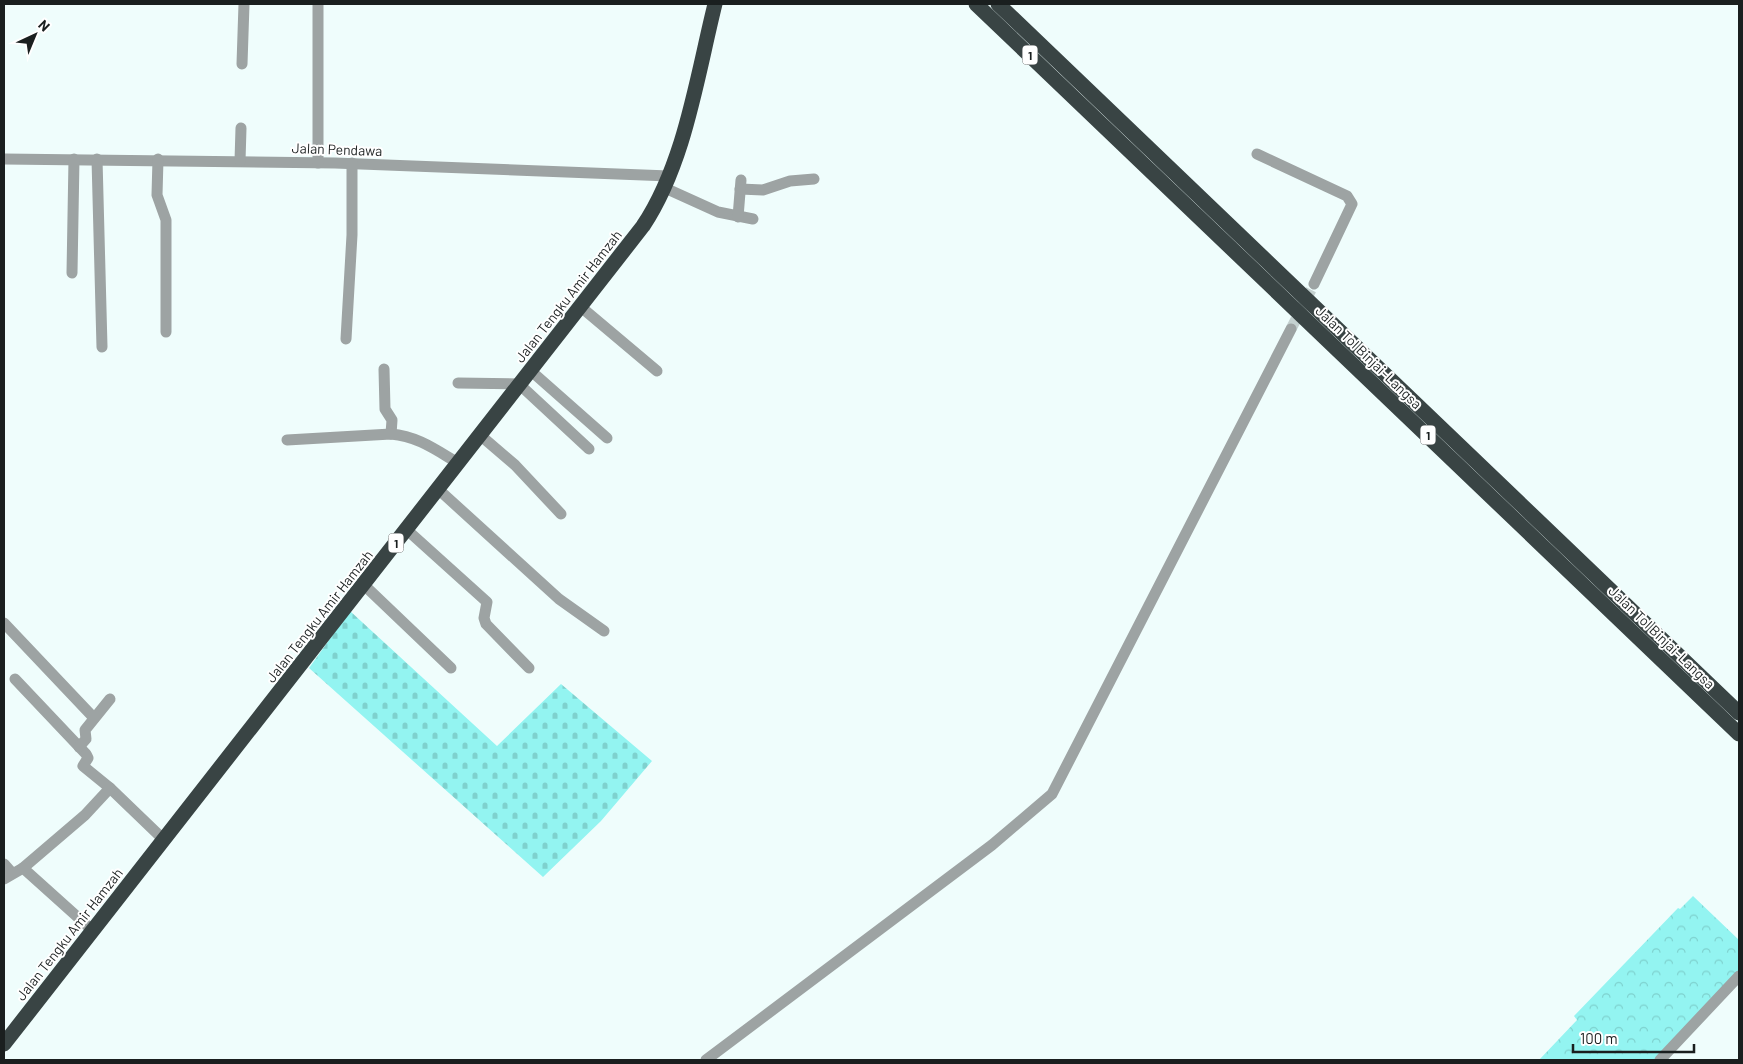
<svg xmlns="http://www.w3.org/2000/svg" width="1743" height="1064" viewBox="0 0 1743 1064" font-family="Barlow,sans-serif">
<defs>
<pattern id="forest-crowns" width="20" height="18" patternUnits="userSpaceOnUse" patternTransform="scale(1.25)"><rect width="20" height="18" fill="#93f4f1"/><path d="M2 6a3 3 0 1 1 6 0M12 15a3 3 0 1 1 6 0" fill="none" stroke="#7ed1ce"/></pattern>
<pattern id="cemetery-stones" width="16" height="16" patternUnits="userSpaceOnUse" patternTransform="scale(1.25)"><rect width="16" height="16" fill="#93f4f1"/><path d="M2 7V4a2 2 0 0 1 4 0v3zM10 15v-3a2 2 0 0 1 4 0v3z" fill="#7ed1ce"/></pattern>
</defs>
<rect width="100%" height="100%" fill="#effdfc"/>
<!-- forest -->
<path fill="url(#forest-crowns)" d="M1693,896L1739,940V976L1661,1060H1539L1577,1020L1574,1016L1678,908L1680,909Z"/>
<!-- cemetery -->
<path fill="url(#cemetery-stones)" d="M350,611L497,746L561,684L652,761L601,821L543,877L309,668Z"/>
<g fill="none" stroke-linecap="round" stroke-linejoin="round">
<!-- minor-tunnel -->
<path stroke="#c4d1d0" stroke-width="11" stroke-dasharray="11 5.5" stroke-linecap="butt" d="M1291,329L1314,284"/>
<!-- minor -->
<g stroke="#9da3a3" stroke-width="11">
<path d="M242,64L244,4"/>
<path d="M1257,154L1347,196L1352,204L1314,284"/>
<path d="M4,159L335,163L669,176"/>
<path d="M97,159L102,347"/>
<path d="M158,159L157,195L166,220V332"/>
<path d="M240,161L241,128"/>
<path d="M318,163V4"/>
<path d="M665,188L718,212L753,219"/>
<path d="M740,189L763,190L790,181L814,179"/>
<path d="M738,217L741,180"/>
<path d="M72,273L74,159"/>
<path d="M581,307L657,371"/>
<path d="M346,339L352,235V163"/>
<path d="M384,369L385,409L392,420L391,434"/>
<path d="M530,370L607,438"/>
<path d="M458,383L519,384L589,449"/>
<path d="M480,435L515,465L561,514"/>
<path d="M287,440L391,434C417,436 436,450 458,463"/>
<path d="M438,489L559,599L604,631"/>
<path d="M406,529L487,602L484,618L486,624L529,668"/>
<path d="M363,584L451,668"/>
<path d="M4,623L94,718"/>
<path d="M15,679L86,754L88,758L83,766L110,788L163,839"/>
<path d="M79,747L86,739L85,730L110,699"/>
<path d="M4,864L12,873"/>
<path d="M4,879L23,868"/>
<path d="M92,930L23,868L85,815L110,788"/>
<path d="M706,1060L992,845L1052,794L1291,329"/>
<path d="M1660,1060L1739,976"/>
</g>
<!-- highway -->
<g stroke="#394444" stroke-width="15">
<path d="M976,4L1739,734"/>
<path d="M998,4L1739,713"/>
<path d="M4,1044L643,226C685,163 697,76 715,4"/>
</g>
</g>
<g text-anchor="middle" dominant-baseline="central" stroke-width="4" stroke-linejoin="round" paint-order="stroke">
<!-- shield labels -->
<g fill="#fff" stroke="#5f6262" stroke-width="1">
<rect x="1022.5" y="45.5" width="15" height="19" rx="4"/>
<rect x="1420.5" y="425.5" width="15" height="19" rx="4"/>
<rect x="388.5" y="533.5" width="15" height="19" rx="4"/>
</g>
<g font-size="12" font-weight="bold" fill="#1a1f1f">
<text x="1030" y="55">1</text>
<text x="1428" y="435">1</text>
<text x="396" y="543">1</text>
</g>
<!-- street labels -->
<g font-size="14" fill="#1a1f1f" stroke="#fff">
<text transform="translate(337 149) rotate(2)">Jalan Pendawa</text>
<text transform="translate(568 296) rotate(-52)">Jalan Tengku Amir Hamzah</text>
<text transform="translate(1369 357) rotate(44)">Jalan Tol Binjai–Langsa</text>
<text transform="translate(319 616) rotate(-52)">Jalan Tengku Amir Hamzah</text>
<text transform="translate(1662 637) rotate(44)">Jalan Tol Binjai–Langsa</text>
<text transform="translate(69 934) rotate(-52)">Jalan Tengku Amir Hamzah</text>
</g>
</g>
<!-- border -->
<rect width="1743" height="1064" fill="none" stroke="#1a1f1f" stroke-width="10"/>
<!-- north arrow -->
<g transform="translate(35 35) rotate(44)" stroke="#ffffff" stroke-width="4" paint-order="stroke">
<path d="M0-4L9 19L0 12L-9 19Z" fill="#1a1f1f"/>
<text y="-8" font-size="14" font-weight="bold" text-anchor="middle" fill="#1a1f1f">N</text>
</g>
<!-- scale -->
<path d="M1573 1044v8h121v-8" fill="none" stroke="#1a1f1f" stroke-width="2.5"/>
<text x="1580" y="1044" font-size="15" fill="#1a1f1f" stroke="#ffffff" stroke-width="4" paint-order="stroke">100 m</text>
</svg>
